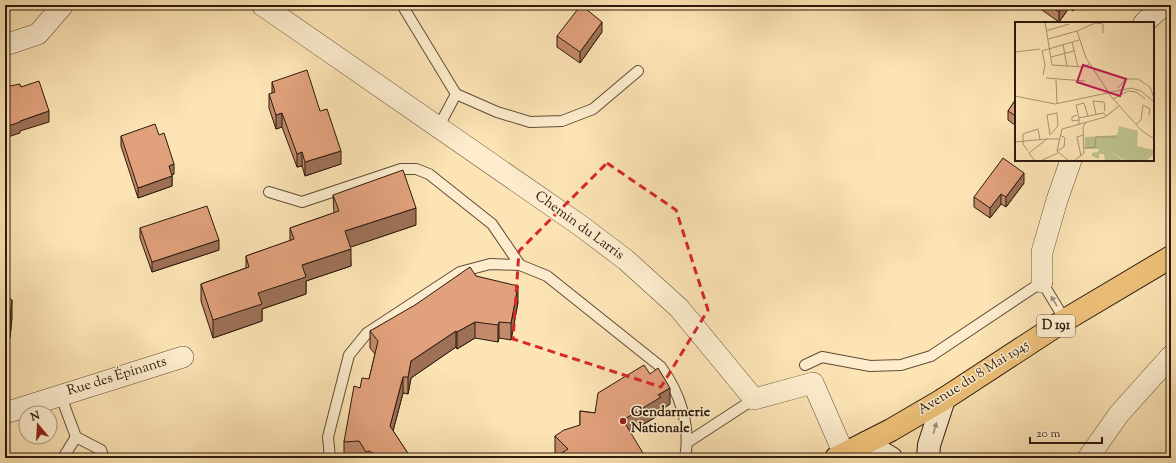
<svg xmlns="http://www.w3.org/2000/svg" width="1176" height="463" viewBox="0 0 1176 463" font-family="'Sorts Mill Goudy',serif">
<rect width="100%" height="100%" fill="#fce4b4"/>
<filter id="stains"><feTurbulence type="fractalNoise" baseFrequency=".005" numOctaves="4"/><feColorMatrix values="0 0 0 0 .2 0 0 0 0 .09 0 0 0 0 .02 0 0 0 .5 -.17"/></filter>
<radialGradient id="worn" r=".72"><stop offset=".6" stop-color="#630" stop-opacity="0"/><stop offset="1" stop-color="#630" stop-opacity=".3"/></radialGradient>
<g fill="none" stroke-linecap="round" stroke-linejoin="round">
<!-- lane casing -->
<g stroke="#614c37" stroke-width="12">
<g id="lane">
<path d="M402,5L456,94L497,112L530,122L562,121L593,109L638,71"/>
<path d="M438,128L456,94"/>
<path d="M269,192L302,202L401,169H416L429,174L492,224L520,265"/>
<path d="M805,365L822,357L870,366L901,365L931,356L1042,282L1065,320"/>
<path d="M60,394L76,437L101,450L104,458"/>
<path d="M688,442L754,399"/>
<path d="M63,458L76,437"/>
<path d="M330,458L328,437L349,355L367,333L460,272L490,264L520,265L547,276L661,367C680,393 691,426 685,458"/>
</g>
</g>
<!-- street casing -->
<g stroke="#614c37" stroke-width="22">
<g id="street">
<path d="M262,5L581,226L626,260L679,308L754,399L813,383L844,454"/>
<path d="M1144,23L1164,5"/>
<path d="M5,45L38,34L63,5"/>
<path d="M1042,282V252L1057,200L1071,160"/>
<path d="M5,413L183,357"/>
<path d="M1088,458L1119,414L1171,356"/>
</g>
</g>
<!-- secondary casing -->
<g stroke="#2d1a0d" stroke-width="24">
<g id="secondary">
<path d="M866,443L891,458"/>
<path d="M928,458L929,445L944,399"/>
</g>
</g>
<!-- primary casing -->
<g stroke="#2d1a0d" stroke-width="24">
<path id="primary" d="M836,458L891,430L944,399L1065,320L1171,257"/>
</g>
<!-- lane -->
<use href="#lane" stroke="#fdedce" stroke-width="10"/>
<!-- street -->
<use href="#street" stroke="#fdedce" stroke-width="21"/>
<!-- secondary -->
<use href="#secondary" stroke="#fdedce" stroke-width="22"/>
<!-- primary -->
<use href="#primary" stroke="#eec27a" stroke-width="22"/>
</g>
<!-- wall -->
<g fill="#c28a6b" stroke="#2d1a0d">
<path d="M1042,5H1079L1073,11L1069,8L1059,22L1042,10Z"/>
<path d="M602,32L580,63L557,47V36Z"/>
<path d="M272,82L320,111L341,164L305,176L302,166L297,167L282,127L276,129L269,108V94L272,93Z"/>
<path d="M1016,99V126L1008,120V111Z"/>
<path d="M159,135L174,174L172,175V186L138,198L121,146V136Z"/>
<path d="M1024,183L1006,207L1001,204L990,218L974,207V197Z"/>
<path d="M333,195L416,225L350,247L351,266L306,281V294L262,309V321L213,338L201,301V284L246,268V256L290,241V228L334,213Z"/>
<path d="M140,228L219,250L152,272L140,238Z"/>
<path d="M476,276L518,302L511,340L499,338L498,342L475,338L457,349L456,347L411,378L408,394L403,393L393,431L411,458H344V442L360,388L369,379L375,354L370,348V331Z"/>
<path d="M5,294L12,317L10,338L5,336Z"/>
<path d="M670,404L661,410V414L630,432L558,455L555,453V436L580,425V411L595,413Z"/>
</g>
<!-- shaded-wall -->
<g fill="#9e7157" stroke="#2d1a0d">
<path d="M1064,5H1069V8L1059,22V12Z"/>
<path d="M1073,5H1079L1073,11Z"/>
<path d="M602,22V32L580,63V52Z"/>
<path d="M49,111V122L20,131V133L5,138V127L20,121Z"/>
<path d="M282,113V127L276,129V115Z"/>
<path d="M341,151V164L305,176V162Z"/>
<path d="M302,152V166L297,167V154Z"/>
<path d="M174,164V174L169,176V166Z"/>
<path d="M1024,173V183L1006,207V197Z"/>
<path d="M172,176V186L138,198V188Z"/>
<path d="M1001,194V204L990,218V208Z"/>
<path d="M416,208V225L345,249V231Z"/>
<path d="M219,240V250L152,272V262Z"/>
<path d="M351,249V266L306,281V294L262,309V321L213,338V320L302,265Z"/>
<path d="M518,286V302L511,340V323Z"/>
<path d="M12,300V317L10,338V321Z"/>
<path d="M475,322V338L457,349V332Z"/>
<path d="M499,322V338L498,342V325Z"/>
<path d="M456,331V347L411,378L408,394V377L411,361Z"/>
<path d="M403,377V393L390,442V426Z"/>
<path d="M670,388V404L661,410V414L623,436V420L658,395Z"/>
</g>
<!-- building -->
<g fill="#e1a17c" stroke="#2d1a0d">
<path d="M581,5L602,22L580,52L557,36Z"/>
<path d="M1049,5H1064L1059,12Z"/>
<path d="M307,70L320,111L327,109L341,151L305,162L302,152L297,154L282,113L276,115L269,94L275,92L272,82Z"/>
<path d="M39,81L49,111L20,121V122L5,127V87L20,84L21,87Z"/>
<path d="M1016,99V116L1008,111Z"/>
<path d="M155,124L159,135L164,133L174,164L169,166L172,176L138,188L121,136Z"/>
<path d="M1003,158L1024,173L1006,197L1001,194L990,208L974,197Z"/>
<path d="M403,170L416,208L345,231L351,249L302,265L306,277L258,293L262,304L213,320L201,284L249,267L246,256L294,239L290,228L339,211L333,195Z"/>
<path d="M207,206L219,240L152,262L140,228Z"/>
<path d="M470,267L476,276L518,286L511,323L499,322L498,325L475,322L457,332L456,331L411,361L408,377H403L390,426L411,458H378L380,457L369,451L366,452L359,441L344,442L354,386L360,388L362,378L369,379L378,341L370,331L415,305Z"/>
<path d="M5,294L12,300L10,321L5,319Z"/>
<path d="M644,365L650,374L658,368L670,388L658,395L661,397L623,420L646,458H554L568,449L555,436L564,430L580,425V411L595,413L598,393Z"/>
</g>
<!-- one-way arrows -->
<defs><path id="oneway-solid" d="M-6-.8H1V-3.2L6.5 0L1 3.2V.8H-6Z"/></defs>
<g fill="#9f8e77">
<use href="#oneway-solid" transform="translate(1054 301) rotate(-121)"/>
<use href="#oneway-solid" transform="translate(935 428) rotate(-73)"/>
</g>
<!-- marked area -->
<path fill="none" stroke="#d62828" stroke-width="3" stroke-dasharray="8 5" stroke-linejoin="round" d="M607,163L676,210L708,310L661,387L513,339L519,251Z"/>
<!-- markers -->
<circle fill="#8f2418" stroke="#fdedce" stroke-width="1.5" cx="623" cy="421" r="4"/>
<g text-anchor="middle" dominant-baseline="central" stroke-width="3" stroke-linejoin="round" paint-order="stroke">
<!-- shield labels -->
<rect fill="#fdedce" stroke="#6b5947" stroke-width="1" x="1037" y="315" width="38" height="22" rx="3"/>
<g font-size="13" font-weight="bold" fill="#2d1a0d">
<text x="1056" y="326">D 191</text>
</g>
<!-- street labels -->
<g font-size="14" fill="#2d1a0d" stroke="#fdedce">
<text transform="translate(579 226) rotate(36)">Chemin du Larris</text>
<text transform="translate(117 377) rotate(-17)">Rue des Épinants</text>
<text transform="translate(974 378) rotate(-32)">Avenue du 8 Mai 1945</text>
</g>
<!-- poi labels -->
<g font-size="14" font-weight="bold" fill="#2d1a0d" stroke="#fdedce" text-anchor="start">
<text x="631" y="413">Gendarmerie<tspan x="631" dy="16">Nationale</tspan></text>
</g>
</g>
<!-- overview -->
<g transform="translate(1015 22)">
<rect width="139" height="139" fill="#fce4b4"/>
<path d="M104,104L123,109L122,124L139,128V132L131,139H111L94,129L109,139H90L89,132H84V137L77,134V131L83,130L84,127H70V115L102,113Z" fill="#bec48e"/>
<path fill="none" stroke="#a99371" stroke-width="1" d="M30,0L37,43L69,45L74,42M31,9L54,2M62,9L71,36L94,71M33,17L62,9L80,1L88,2V11M57,20L63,45M48,22L52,45M27,29L64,18M27,29L30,43L28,53M0,30L25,27M36,35L59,29M31,56L70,59M41,58L42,81M103,66L111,57H123L135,65L139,76M93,71L126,108L139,117M0,74L40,82L116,66L126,69L139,80M98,77L113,69L121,70L130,77M42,91L43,104L35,113L32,93ZM81,92L78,79L89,80L90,89M62,93L57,95V99L64,98M64,96L61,83L69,81L73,94M64,102V96L88,91L92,94M121,102L126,98L128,83L135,87L134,93M0,120L32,117M69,126L80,125L81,115H101M13,129L8,122V112L23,107L25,118M42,129L49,125L50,116L45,113M66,134L62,115L68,113M20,139L14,131L32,117H44M25,139L43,131M54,139L42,129L47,107L90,95L104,84M59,139L69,131L68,105L71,100"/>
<path fill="#c2185b" fill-opacity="0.15" stroke="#c2185b" stroke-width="2" d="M68,43L111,57L105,74L62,60Z"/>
<rect width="139" height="139" fill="none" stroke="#2d1a0d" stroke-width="2"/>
</g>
<!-- margin -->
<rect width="1176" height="463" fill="none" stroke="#fce4b4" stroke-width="20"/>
<rect x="6" y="6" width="1164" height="451" fill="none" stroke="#2d1a0d" stroke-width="2"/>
<rect x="10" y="10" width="1156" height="443" fill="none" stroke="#2d1a0d"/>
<!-- north arrow -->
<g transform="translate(38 425) rotate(342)"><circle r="19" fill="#fdedce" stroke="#aa9981"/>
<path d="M0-3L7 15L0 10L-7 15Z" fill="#8f2418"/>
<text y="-6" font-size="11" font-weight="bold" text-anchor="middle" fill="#2d1a0d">N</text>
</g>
<!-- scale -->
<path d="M1030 437v6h72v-6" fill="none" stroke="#2d1a0d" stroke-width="2"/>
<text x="1036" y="437" font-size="12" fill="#2d1a0d" stroke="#fdedce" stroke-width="3" paint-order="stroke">20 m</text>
<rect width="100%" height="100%" filter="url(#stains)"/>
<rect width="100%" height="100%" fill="url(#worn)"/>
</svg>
